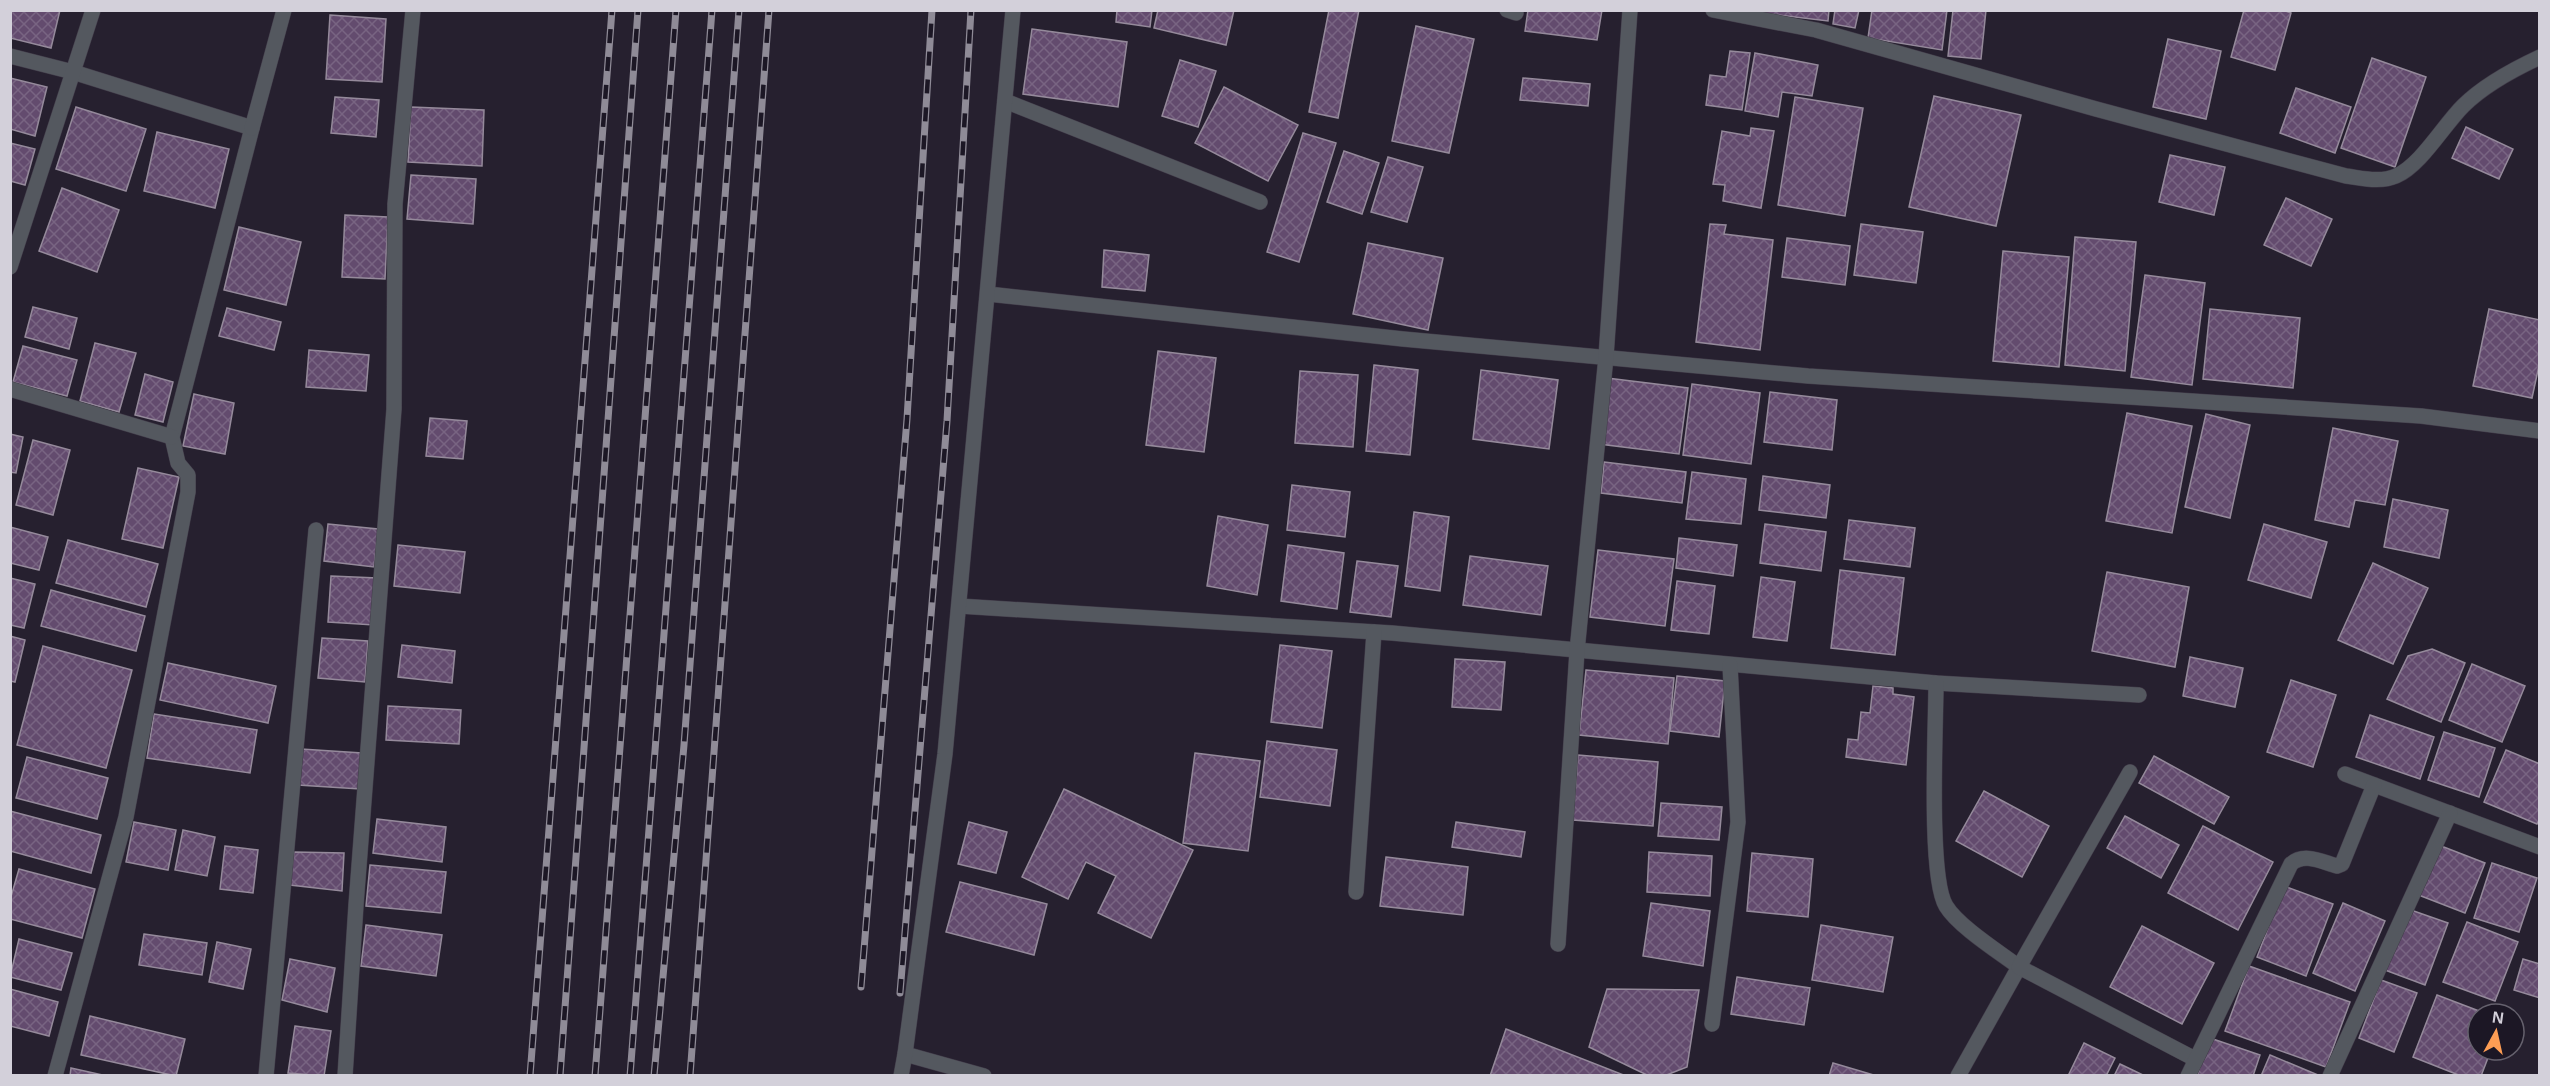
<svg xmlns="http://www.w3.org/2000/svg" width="2550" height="1086" viewBox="0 0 2550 1086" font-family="Arial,sans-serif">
<defs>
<pattern id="building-cross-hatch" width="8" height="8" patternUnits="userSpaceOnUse" patternTransform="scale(1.5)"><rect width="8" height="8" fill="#634b6e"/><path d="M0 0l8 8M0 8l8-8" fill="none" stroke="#786482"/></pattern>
</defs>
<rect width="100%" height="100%" fill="#26202f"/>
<!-- building -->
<g fill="url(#building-cross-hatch)" stroke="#958a9b" stroke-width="1.5">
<path d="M10,10H60L51,48L10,38Z"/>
<path d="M1117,10H1152L1150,27L1116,22Z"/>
<path d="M1158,10H1234L1226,45L1154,28Z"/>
<path d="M1329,10H1359L1338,118L1309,112Z"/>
<path d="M1528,10H1602L1597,40L1525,31Z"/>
<path d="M1760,10H1829L1828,21L1760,13Z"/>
<path d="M1835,10H1859L1855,28L1833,24Z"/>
<path d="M1872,10H1947L1942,50L1868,38Z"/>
<path d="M1953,10H1986L1981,59L1948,56Z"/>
<path d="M2244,10H2283L2291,13L2275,70L2231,57Z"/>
<path d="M330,15L386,19L382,82L326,79Z"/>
<path d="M1416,26L1474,39L1449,153L1392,141Z"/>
<path d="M1032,29L1127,42L1118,107L1023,94Z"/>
<path d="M2168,39L2221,51L2206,119L2153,107Z"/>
<path d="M1730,51L1750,53L1742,110L1706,105L1710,75L1726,77Z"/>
<path d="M1755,53L1818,65L1812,96L1782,92L1778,117L1745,111Z"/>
<path d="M2372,58L2426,77L2395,167L2341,148Z"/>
<path d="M1180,60L1216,71L1198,127L1162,116Z"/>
<path d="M10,78L47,87L35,136L10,129Z"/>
<path d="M1523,78L1590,84L1588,106L1520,100Z"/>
<path d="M1224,87L1298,125L1268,181L1195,143Z"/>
<path d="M2296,88L2351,107L2335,153L2280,133Z"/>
<path d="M1934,96L2021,115L1996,226L1909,207Z"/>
<path d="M335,97L379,100L376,137L331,133Z"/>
<path d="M1795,97L1863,108L1845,216L1778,205Z"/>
<path d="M76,107L146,129L126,191L56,169Z"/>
<path d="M411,107L484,110L482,166L408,162Z"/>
<path d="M2466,127L2513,149L2499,179L2452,158Z"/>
<path d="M1751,128L1774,131L1761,208L1723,201L1725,185L1713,184L1722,131L1750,136Z"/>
<path d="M157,132L229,149L215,208L144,191Z"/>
<path d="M1303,133L1336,143L1299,262L1267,252Z"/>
<path d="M10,143L35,149L25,185L10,181Z"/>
<path d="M1344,151L1379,163L1362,214L1327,202Z"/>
<path d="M2170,155L2225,167L2214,215L2159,202Z"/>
<path d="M1388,157L1423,167L1407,222L1371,212Z"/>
<path d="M411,175L476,179L473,224L407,219Z"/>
<path d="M62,188L119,210L97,272L39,251Z"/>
<path d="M2286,198L2332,219L2311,266L2264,245Z"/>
<path d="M345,215L388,217L385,279L342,277Z"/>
<path d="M1710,224L1726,225L1724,234L1773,240L1760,350L1696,342Z"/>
<path d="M1861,224L1923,232L1916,283L1854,275Z"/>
<path d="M239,227L301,242L286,305L224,290Z"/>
<path d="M2075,237L2136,242L2125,371L2065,365Z"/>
<path d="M1787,238L1850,246L1845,285L1782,277Z"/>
<path d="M1368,243L1443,258L1428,330L1353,314Z"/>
<path d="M1104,250L1149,255L1145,291L1102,287Z"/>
<path d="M2003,251L2069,257L2059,367L1993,361Z"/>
<path d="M2145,275L2205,283L2192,385L2131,377Z"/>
<path d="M33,307L77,318L69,349L25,337Z"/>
<path d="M227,308L281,322L274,350L219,336Z"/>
<path d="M2210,309L2300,318L2293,388L2203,379Z"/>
<path d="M2489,309L2540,320V361L2532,398L2473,386Z"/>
<path d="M95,343L136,353L119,412L80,401Z"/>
<path d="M23,346L77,360L67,396L13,382Z"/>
<path d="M309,350L369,355L366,391L306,387Z"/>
<path d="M1158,351L1216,358L1204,452L1146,445Z"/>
<path d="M1374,365L1418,370L1410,455L1366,451Z"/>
<path d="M1481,370L1558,380L1549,449L1473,439Z"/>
<path d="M1300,371L1358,375L1353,447L1295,443Z"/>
<path d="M145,374L173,382L163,422L135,415Z"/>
<path d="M1607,378L1688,388L1679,454L1599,444Z"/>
<path d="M1692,384L1760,393L1751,464L1683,455Z"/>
<path d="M1770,392L1837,400L1832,450L1764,442Z"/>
<path d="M194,394L234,403L225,454L183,446Z"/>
<path d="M2127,413L2192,426L2172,533L2106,521Z"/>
<path d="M2206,414L2250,425L2230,518L2185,507Z"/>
<path d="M430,418L467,421L463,459L426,456Z"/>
<path d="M2333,428L2398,441L2385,505L2355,500L2349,527L2315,520Z"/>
<path d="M10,434L23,437L16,473L10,472Z"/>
<path d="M33,440L70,450L53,515L16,505Z"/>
<path d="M1604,462L1686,472L1682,503L1601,493Z"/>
<path d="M138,468L179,477L163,548L122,539Z"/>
<path d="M1692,472L1746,479L1741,524L1686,519Z"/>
<path d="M1763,476L1830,485L1826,518L1759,510Z"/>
<path d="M1292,485L1350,492L1345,537L1287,530Z"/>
<path d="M2393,499L2448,510L2439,558L2384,547Z"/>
<path d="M1414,512L1449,517L1440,591L1405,586Z"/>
<path d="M1218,516L1268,525L1257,595L1207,586Z"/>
<path d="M1849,520L1915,528L1910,567L1844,559Z"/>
<path d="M328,524L378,529L374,567L324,561Z"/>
<path d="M1765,524L1826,532L1821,571L1760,563Z"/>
<path d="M2264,524L2327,542L2311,598L2248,580Z"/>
<path d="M10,527L48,537L39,570L10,563Z"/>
<path d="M1679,538L1737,545L1733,576L1676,568Z"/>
<path d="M68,540L158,564L146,607L56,583Z"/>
<path d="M398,545L465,552L460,593L394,586Z"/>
<path d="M1288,545L1344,553L1337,609L1281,601Z"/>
<path d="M1598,550L1674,559L1665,626L1590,617Z"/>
<path d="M1470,556L1548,566L1541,615L1463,605Z"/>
<path d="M1357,561L1398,566L1391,617L1350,612Z"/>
<path d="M2373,563L2428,588L2393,664L2338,640Z"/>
<path d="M1840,570L1904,578L1895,655L1831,648Z"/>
<path d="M2107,572L2189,587L2175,667L2092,651Z"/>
<path d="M331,576L377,578L374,625L328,622Z"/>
<path d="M1761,577L1795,582L1787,641L1753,637Z"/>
<path d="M10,578L35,584L24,628L10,625Z"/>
<path d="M1677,581L1715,586L1709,634L1671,630Z"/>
<path d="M51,590L145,616L136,651L41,626Z"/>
<path d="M10,636L25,640L15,682L10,681Z"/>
<path d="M322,638L368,641L365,682L318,678Z"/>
<path d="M402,645L455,651L452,683L398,677Z"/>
<path d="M1280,645L1332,651L1322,728L1271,722Z"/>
<path d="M43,646L132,670L106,768L17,745Z"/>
<path d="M2432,649L2465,663L2441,722L2387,699L2408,656Z"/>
<path d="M2190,657L2243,668L2235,707L2183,696Z"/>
<path d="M1455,659L1505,662L1501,710L1452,707Z"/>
<path d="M168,663L276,686L268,723L160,700Z"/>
<path d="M2472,664L2525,686L2502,742L2449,720Z"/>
<path d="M1586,670L1674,678L1668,744L1579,735Z"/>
<path d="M1677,676L1725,681L1719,737L1670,731Z"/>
<path d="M2291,680L2336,695L2313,767L2267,752Z"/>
<path d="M1873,686L1893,688V694L1914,697L1906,765L1846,757L1848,739L1858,740L1861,712L1870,713Z"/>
<path d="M388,706L461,710L459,744L386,740Z"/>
<path d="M154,714L257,730L250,773L147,758Z"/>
<path d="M2370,715L2434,737L2420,779L2356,757Z"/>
<path d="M2444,732L2495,748L2479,797L2428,780Z"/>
<path d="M1267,741L1337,750L1330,806L1260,797Z"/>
<path d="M301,749L362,753L360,789L298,785Z"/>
<path d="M2506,750L2540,764V819L2537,824L2484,802Z"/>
<path d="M1195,753L1260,761L1248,851L1183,843Z"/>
<path d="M1578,755L1658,762L1653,826L1573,820Z"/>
<path d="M2154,756L2229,797L2214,824L2139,783Z"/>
<path d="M27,757L108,778L97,819L16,798Z"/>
<path d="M1064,789L1193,850L1151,938L1098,913L1116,876L1086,862L1068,899L1022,877Z"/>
<path d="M1984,791L2049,826L2022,877L1956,841Z"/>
<path d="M1661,803L1722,807L1719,840L1658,836Z"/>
<path d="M10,811L101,835L91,873L10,851Z"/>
<path d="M2125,816L2179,845L2161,878L2107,848Z"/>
<path d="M377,819L446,827L442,862L373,853Z"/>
<path d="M134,822L176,830L168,870L126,862Z"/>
<path d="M969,822L1007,832L996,873L958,864Z"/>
<path d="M1456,822L1525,832L1521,857L1452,847Z"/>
<path d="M2203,826L2273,862L2238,930L2168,893Z"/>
<path d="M183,830L215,837L207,876L175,870Z"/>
<path d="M2436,844L2485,863L2465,913L2416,894Z"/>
<path d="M225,846L258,850L253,893L220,889Z"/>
<path d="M294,852L344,853L342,891L290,885Z"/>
<path d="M1649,852L1712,856L1710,896L1647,892Z"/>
<path d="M1752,853L1813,859L1808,917L1747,911Z"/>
<path d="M1386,857L1468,867L1463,915L1380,906Z"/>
<path d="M2492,863L2537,878L2519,932L2474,918Z"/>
<path d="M370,865L446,872L441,913L366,906Z"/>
<path d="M19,869L95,889L82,938L10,919V900Z"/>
<path d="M960,882L1047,904L1034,955L946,932Z"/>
<path d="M2284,886L2333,904L2306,976L2257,957Z"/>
<path d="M1651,903L1710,911L1703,966L1643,956Z"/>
<path d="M2343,903L2385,921L2355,991L2313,973Z"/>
<path d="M2408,909L2448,923L2425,985L2385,970Z"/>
<path d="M2467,922L2518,942L2495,1001L2443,982Z"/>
<path d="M366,925L442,935L436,976L361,966Z"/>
<path d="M1821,925L1893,937L1883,992L1812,980Z"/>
<path d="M2142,926L2214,963L2182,1024L2110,987Z"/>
<path d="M144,934L207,943L202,975L139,965Z"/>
<path d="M19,939L72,953L61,990L10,977Z"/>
<path d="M217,942L251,949L243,989L209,982Z"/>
<path d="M290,959L335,968L327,1012L282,1000Z"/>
<path d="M2523,959L2540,964V998L2514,990Z"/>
<path d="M2249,966L2350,1002L2326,1067L2225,1031Z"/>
<path d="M1737,977L1810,988L1804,1025L1731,1014Z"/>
<path d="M2381,980L2417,993L2394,1052L2359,1038Z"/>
<path d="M10,989L58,1002L49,1036L10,1026Z"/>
<path d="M1607,989L1699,990L1687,1067L1664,1076H1649L1589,1047Z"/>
<path d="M2437,995L2487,1014H2478V1050H2491L2481,1076H2461L2413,1057Z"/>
<path d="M90,1016L185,1039L176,1076L81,1055Z"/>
<path d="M295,1026L331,1031L324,1076L288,1073Z"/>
<path d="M1506,1029L1626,1076H1490Z"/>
<path d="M2210,1038L2260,1055L2253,1076H2197Z"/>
<path d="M2084,1043L2115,1058L2106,1076H2068Z"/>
<path d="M2270,1055L2318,1075V1076H2261Z"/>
<path d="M1833,1063L1877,1076H1829Z"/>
<path d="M2120,1064L2145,1076H2114Z"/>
<path d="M71,1068L107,1076H70Z"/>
</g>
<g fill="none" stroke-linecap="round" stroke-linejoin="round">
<!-- minor casing -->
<g stroke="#423c4a" stroke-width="16">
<g id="minor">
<path d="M1507,10L1516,13"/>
<path d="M1713,10L1816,30L2096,109L2346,176C2362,178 2380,183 2396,176C2421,165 2443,126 2463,106C2484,85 2512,70 2540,57"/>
<path d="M10,56L73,72L252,128L172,437L178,463L188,475V492L126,817L55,1076"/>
<path d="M1005,101L1260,202"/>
<path d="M252,128L284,10"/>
<path d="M10,267L93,10"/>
<path d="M988,294L1403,339L1808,376L2421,416L2540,431"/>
<path d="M10,389L172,437"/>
<path d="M959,606L1392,633L1936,683L2139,695"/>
<path d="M1936,683C1936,725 1928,877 1946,906C1958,926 1999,952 2019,967L1958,1076"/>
<path d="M2130,772L2019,967L2195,1059"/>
<path d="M2345,774L2540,847"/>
<path d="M1356,892L1374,632"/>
<path d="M1558,944L1577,651L1606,357L1630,10"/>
<path d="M1712,1024L1738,822L1730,665"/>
<path d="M905,1054L984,1076"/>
<path d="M266,1076L316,530"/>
<path d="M345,1076L356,905L394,409L395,204L413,10"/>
<path d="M901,1076L905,1054L945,754L1013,10"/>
<path d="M2188,1076L2291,864C2304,852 2322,862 2337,866L2342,864L2374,785"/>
<path d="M2330,1076L2450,813"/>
</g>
</g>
<!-- minor -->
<use href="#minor" stroke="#54585f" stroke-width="15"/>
<!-- rail casing -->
<g stroke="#8f8b97" stroke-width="7">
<g id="rail">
<path d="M861,987L907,419L932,10"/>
<path d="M900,993L947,421L971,10"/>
<path d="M530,1076L612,10"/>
<path d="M560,1076L638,10"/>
<path d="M595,1076L676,10"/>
<path d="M630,1076L712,10"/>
<path d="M654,1076L684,745L739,10"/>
<path d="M690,1076L769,10"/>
</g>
</g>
<!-- rail -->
<use href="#rail" stroke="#1c1725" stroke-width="4.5" stroke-dasharray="14" stroke-linecap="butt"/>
</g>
<!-- border -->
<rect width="2550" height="1086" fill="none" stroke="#d3d0da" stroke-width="24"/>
<!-- north arrow -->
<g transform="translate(2496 1032) rotate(8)"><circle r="28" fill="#1c1725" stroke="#65616d" stroke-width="1.5"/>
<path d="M0-4.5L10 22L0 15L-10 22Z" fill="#fd9d54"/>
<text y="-9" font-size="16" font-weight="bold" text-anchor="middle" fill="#d3d0da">N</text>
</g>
</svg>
